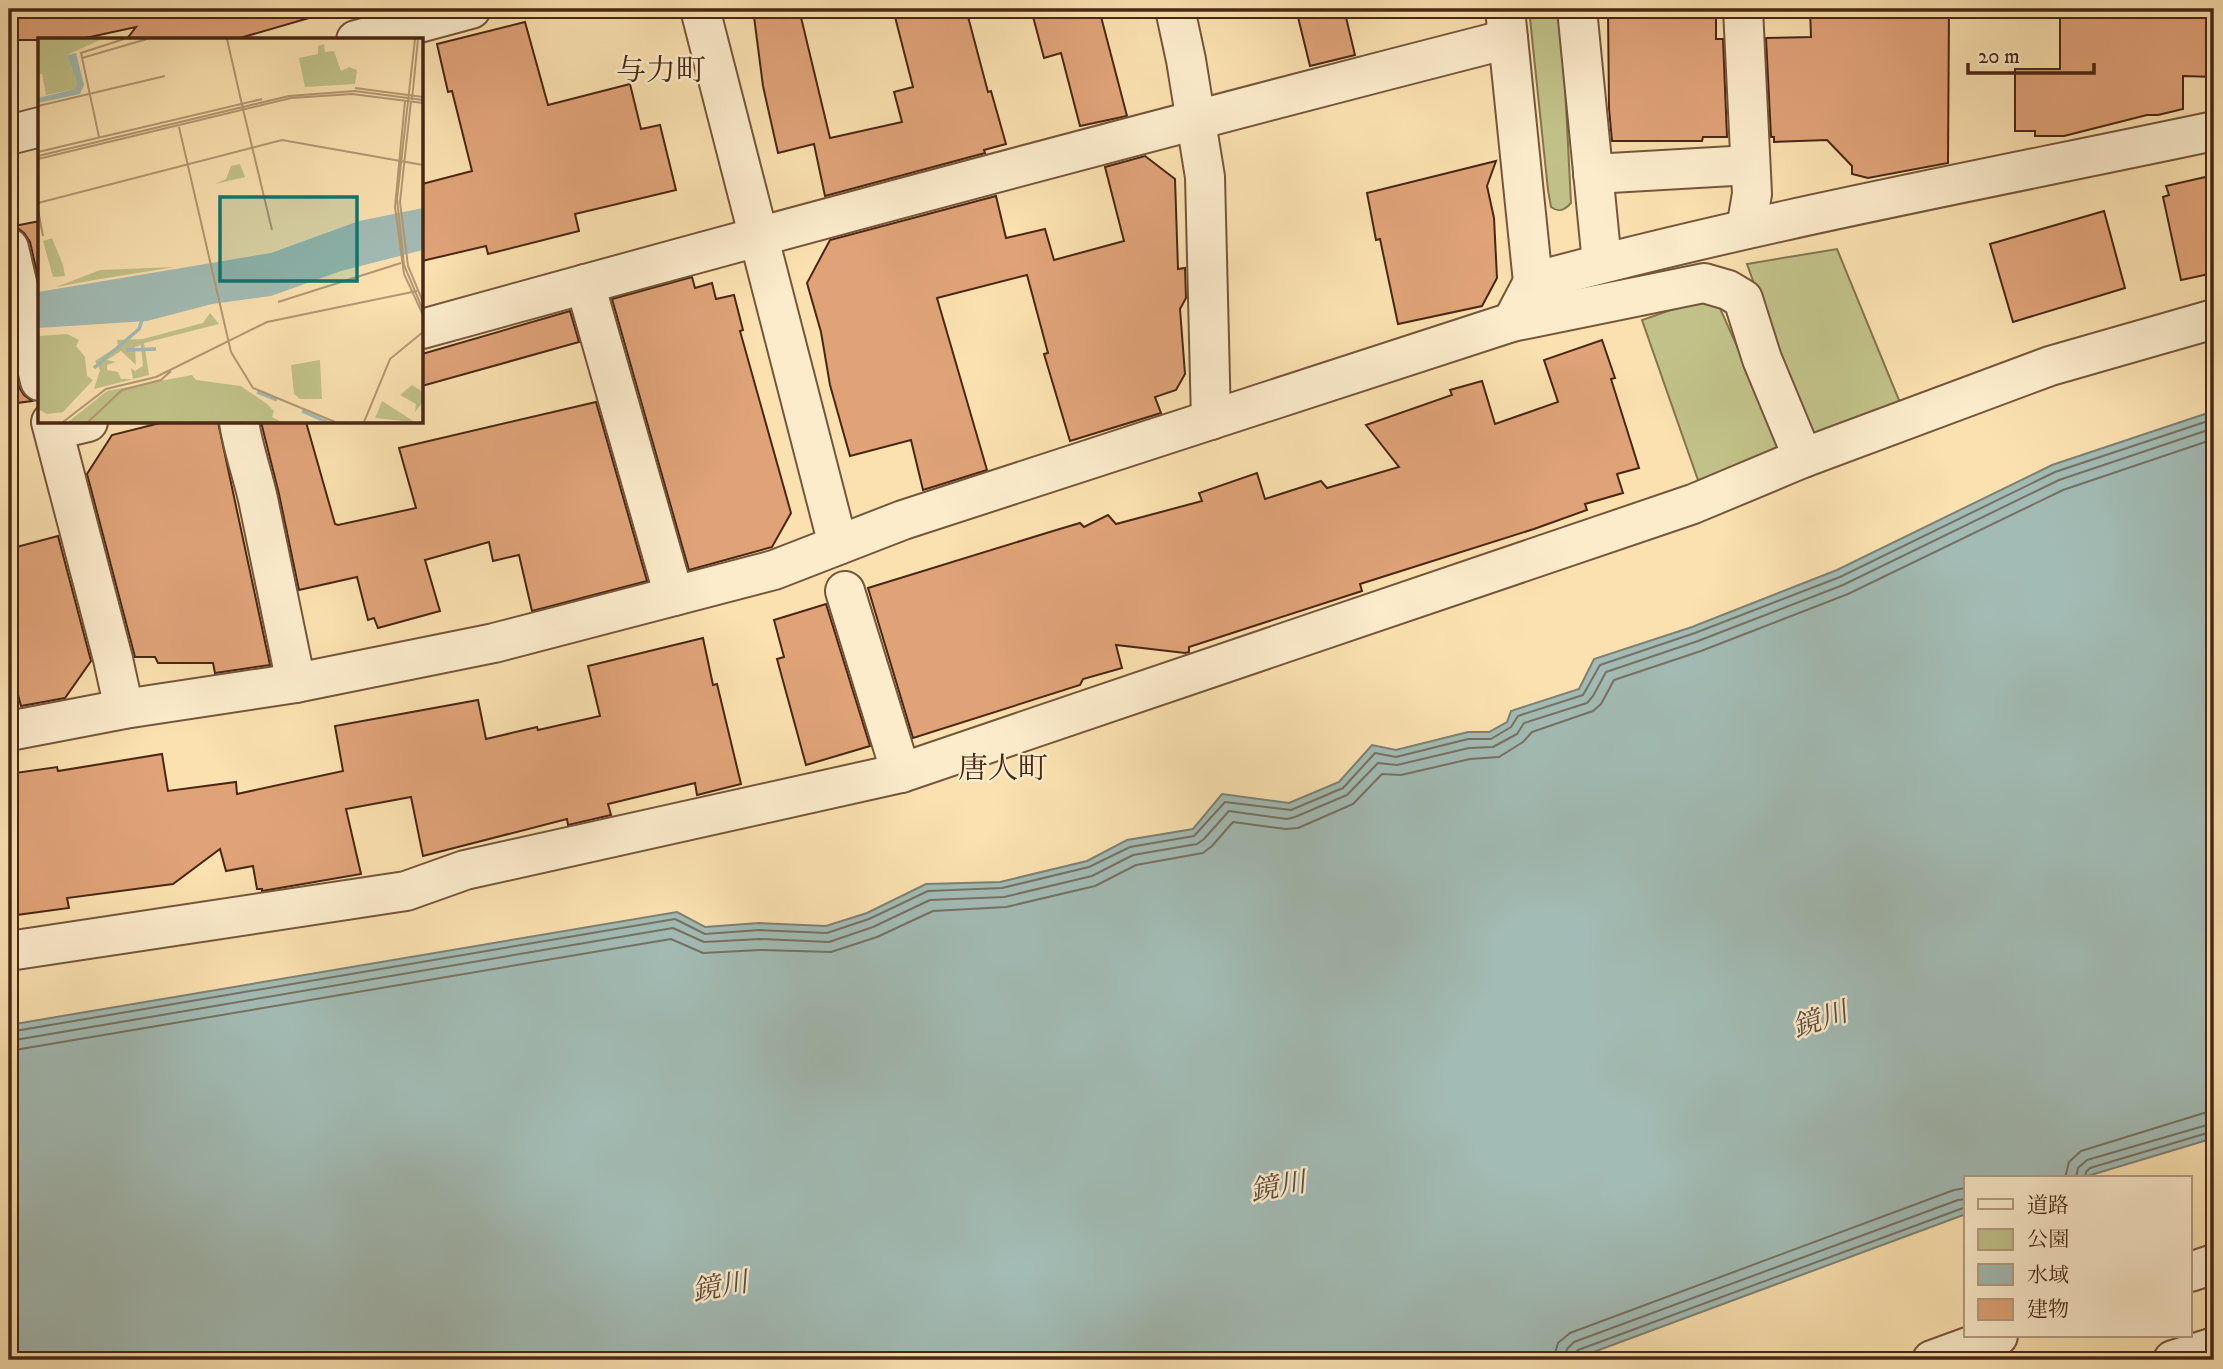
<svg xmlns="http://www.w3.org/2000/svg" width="2223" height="1369" viewBox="0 0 2223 1369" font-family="'IM FELL DW Pica','Noto Serif JP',serif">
<rect width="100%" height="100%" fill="#fbe1b0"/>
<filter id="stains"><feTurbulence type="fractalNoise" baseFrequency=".00286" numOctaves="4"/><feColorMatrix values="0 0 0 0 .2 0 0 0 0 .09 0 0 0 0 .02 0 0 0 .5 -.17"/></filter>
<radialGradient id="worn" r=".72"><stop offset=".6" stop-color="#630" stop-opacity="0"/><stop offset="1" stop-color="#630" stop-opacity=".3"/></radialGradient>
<!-- green -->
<g fill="#c1c289" stroke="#85744e" stroke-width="2">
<path d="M1529,9H1561L1571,203C1565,210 1559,213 1551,207L1548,190Z"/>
<path d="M1837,249L1901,405L1810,440L1747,264Z"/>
<path d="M1708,297L1719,306L1783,449L1699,483L1642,320Z"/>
</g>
<!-- water -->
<path fill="#a2bbb4" stroke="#7e8074" stroke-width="2" d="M2214,411V1138L2081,1178H1966V1214L1572,1360H9V1025L677,912L705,927L759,923L826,926L867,913L926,884L1000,882L1087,861L1127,840L1193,829L1222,794L1289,803L1339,782L1372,745L1396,750L1468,732H1489L1507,722L1511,711L1579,689L1594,659L1692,627L1837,570L2052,465Z"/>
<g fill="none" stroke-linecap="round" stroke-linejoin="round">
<!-- shore -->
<g stroke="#767164" stroke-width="2">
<path d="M9,1032L675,919L705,934L759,930L827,933L869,919L928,891L1002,888L1089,867L1130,847L1194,836L1225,802L1291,810L1343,788L1375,753L1396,757L1468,739H1491L1511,727L1518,716L1583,695L1600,665L1695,633L1840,577L2055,472L2214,419"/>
<path d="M9,1041L673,928L704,942L760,939L829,942L873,927L930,900L1004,897L1092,876L1133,855L1197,844L1204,839L1229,811L1287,819L1295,817L1347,795L1378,763L1397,765L1469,748L1493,747L1517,734L1524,723L1587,703L1593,696L1606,672L1698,641L1843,585L2059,480L2214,428"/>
<path d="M9,1051L671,939L703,953L760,950L831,952L877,937L933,911L1006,907L1095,886L1136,865L1203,853L1212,846L1233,822L1286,829L1298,828L1353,804L1382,774L1401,775L1470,759L1499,757L1523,742L1532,732L1593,711L1601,704L1614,680L1701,651L1848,594L2063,490L2214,439"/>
<path d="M2065,1178L2069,1162L2081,1151L2204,1113L2214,1112"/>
<path d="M2076,1178L2078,1168L2087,1160L2214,1123"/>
<path d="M2085,1178L2086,1172L2090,1168L2214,1131"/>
<path d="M1553,1360L1558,1343L1570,1333L1954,1190L1966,1188"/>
<path d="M1564,1360L1567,1349L1574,1342L1958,1200L1966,1199"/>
<path d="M1573,1360V1355L1578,1350L1966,1207"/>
</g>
</g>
<!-- building -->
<g fill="#e0a378" stroke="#492714" stroke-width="2">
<path d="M9,9H308L309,18L233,40H126L136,27L76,40H9Z"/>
<path d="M753,9H799L830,138L902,122L894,92L913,87L893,9H966L988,92L991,91L1006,144L984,150L985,153L825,196L814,144L778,153L763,86Z"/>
<path d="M1031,9H1099L1127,116L1080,126L1061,53L1044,58Z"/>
<path d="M1296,9H1344L1355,55L1310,66Z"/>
<path d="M1608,9H1716V39H1723L1727,137H1703L1702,141H1612L1609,108Z"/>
<path d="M1810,9H1949L1948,163L1868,178L1852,174V166L1827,140L1774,142V137H1771L1766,38L1811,37Z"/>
<path d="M2060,9H2214V77L2183,76V109L2158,115H2147L2064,136H2035V131H2015V69H2060Z"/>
<path d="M525,22L548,105L630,84L641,129L660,125L676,190L575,214L579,231L488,254L486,246L422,261V184L472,171L452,91L448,92L437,44Z"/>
<path d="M1145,156L1175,179L1178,269L1185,268L1186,298L1180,309L1185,374L1176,390L1155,397L1161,413L1070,441L1044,354L1048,353L1027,275L937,298L987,470L923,490L911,440L850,456L830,385L821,332L807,283L830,240L996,196L1006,238L1045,229L1054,260L1124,241L1105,167Z"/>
<path d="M1496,161L1487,186L1494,218L1497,278L1482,306L1398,324L1380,239L1376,240L1367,193Z"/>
<path d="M2214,175V273L2181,280L2163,197L2169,195L2166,186Z"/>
<path d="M2104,211L2125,288L2013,322L1990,244Z"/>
<path d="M40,221V286L30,242L24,233L16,227H9Z"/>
<path d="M692,277L695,288L712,283L716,299L734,295L743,330L740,331L791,513L772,547L689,570L612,299Z"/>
<path d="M570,311L579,342L422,386V354Z"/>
<path d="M1602,340L1615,378L1611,379L1639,468L1617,474L1623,493L1585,504L1587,510L1534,529L1360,584L1362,591L1189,647V652L1185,653L1116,645L1122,668L1083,679L1080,685L913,738L868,588L1053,531L1080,523L1084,527L1108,515L1116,524L1202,501L1199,493L1257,473L1265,499L1321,481L1327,488L1399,467L1366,425L1452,395L1450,390L1482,381L1495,424L1558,402L1544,360Z"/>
<path d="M9,343L19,387L24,395L32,401L9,404Z"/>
<path d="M596,402L647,581L532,611L519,555L493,561L489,542L425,560L440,611L378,628L374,618L368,620L357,577L299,590L279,494L261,422H306L335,524L338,525L416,508L399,448Z"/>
<path d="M164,422H218L270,665L215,673L213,663H158L155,657H135L87,474L112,435Z"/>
<path d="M58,536L91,661L65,698L21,706L9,661V549Z"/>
<path d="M826,604L870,746L806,765L777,659L784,657L774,620Z"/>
<path d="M703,638L713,685L717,684L741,784L697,795L695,783L608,804L611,815L568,825L567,819L423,856L411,797L346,809L361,874L262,891V889H257L253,866L226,871L220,849L173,884L67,898L69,908L9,916V779L16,778L15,773L57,767L58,771L162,754L168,791L236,782L237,794L343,771L335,726L478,700L486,739L537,727L538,730L600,716L588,666Z"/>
</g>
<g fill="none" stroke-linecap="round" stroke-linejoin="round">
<!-- minor casing -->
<g stroke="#76563b" stroke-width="42">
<g id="minor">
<path d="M700,9L838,545"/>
<path d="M1175,9L1186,60L1205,177L1211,420"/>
<path d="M1505,9L1533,282"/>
<path d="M1577,9L1602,263"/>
<path d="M1743,9L1752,194L1746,229"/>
<path d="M356,40L471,9"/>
<path d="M9,135L40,127"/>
<path d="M1593,174L1750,165"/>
<path d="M9,248L40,381"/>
<path d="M585,284L674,596"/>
<path d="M1512,322L1704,283L1728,290L1743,299L1762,359L1803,458"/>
<path d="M422,329C783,229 1145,132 1508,39"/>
<path d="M51,422L113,659L124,709"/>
<path d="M239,422C243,448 252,473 258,499L296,683"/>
<path d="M54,430L88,422"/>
<path d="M845,591L901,773"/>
<path d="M9,731L124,709L296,683L494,643L774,570L903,520L1512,322L1533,282C1758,221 1987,179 2214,131"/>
<path d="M9,951L406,891L465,870L901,773L1693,504L1803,458L2050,366L2214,319"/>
<path d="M2190,1272L2214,1264"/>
<path d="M1932,1360L1998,1336"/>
<path d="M2173,1360L2214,1347"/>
</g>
</g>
<!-- minor -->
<use href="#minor" stroke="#fceccc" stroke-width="38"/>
</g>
<g text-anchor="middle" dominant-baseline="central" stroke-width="5" stroke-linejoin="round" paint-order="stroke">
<!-- water labels -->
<g font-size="28" font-style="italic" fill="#5f4c3c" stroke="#fceccc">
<text transform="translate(1820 1020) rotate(-18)">鏡川</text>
<text transform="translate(1278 1187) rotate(-10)">鏡川</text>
<text transform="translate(720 1287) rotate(-10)">鏡川</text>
</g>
<!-- quarter labels -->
<g font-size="30" fill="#492714" stroke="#fceccc">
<text x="661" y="71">与力町</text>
<text x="1003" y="769">唐人町</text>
</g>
</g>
<!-- overview -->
<g transform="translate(38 38)">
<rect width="385" height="385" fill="#fbe1b0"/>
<path d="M0,1H64L29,17L39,45L37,51L8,57L4,36H0ZM286,6L287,14L296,13L303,33L311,29L319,32L317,46L267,49L261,20L280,16V8ZM202,126L207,139L177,146L188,141L193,128ZM14,200L25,227L27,238L15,239L5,203ZM137,229L62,241L18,249L62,232ZM172,275L181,286L106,305L111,337L56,351L62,332L57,323L80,308L79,302L105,301L165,285ZM103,307L105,328L97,333L93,330L95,341H83L80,334L69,332V327L78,324L69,322L83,313L98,327L97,309ZM29,296L41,302L38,308L47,319L49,338L55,342L25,374L9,376L0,371V298ZM282,322L284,361H262L256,356L253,327ZM154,337L158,342L203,348L229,366L236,373L234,379L244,384H30L69,353ZM374,347L385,354V364L377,374L378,366L362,357ZM344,363L375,383L374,384L337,380Z" fill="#c1c289" fill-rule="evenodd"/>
<path d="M38,15L46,47L42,56L0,65V60L37,51L39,45L29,17ZM385,170V212L303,233L233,258L174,266L109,283L0,290V254L233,215L321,183Z" fill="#a2bbb4"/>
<path fill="none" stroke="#a2bbb4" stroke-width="3.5" d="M88,312L118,311M56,330L101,291L104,282M219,354L239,362M264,373L289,384"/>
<path fill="none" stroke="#b49772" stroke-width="2" d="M189,1L205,71M377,1L359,161L366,227L385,272M44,20L109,1M317,50L385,59M374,62L380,1M367,63L357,169L366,236L385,277M373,63L362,164L370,228L385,264M0,68L127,38M205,71L234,192M141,89L193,314L215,350L297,384M61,99L43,15L86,1M0,114L224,61M0,118L251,58L317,53L385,62M0,121L253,60L314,56L385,65M0,165L244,102L385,127M0,172L5,198M240,264L363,225M25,384L68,351L118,339L229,284L379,253M50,384L84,352L123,342L133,333M326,384L352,321L385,294"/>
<path fill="#0f766e" fill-opacity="0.15" stroke="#0f766e" stroke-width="3.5" d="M182,159H319V243H182Z"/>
<rect width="385" height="385" fill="none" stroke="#492714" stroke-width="3.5"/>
</g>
<!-- margin -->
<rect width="2223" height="1369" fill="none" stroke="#fbe1b0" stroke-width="35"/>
<rect x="10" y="10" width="2202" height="1348" fill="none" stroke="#492714" stroke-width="3.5"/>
<rect x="18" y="18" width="2188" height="1334" fill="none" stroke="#492714" stroke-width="2"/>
<!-- legend -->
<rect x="1964" y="1176" width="228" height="161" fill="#fceccc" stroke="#b49d82" stroke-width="2"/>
<rect x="1978" y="1199" width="35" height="10" fill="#fceccc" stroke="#b49d82" stroke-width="2"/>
<text x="2027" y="1212" font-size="21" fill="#492714">道路</text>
<rect x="1978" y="1229" width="35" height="21" fill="#c1c289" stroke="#b49d82" stroke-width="2"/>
<text x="2027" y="1246" font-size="21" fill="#492714">公園</text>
<rect x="1978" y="1264" width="35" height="21" fill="#a2bbb4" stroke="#b49d82" stroke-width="2"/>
<text x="2027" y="1282" font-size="21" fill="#492714">水域</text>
<rect x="1978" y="1299" width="35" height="21" fill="#e0a378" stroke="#b49d82" stroke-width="2"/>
<text x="2027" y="1316" font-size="21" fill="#492714">建物</text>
<!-- scale -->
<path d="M1968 63v10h126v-10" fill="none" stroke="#492714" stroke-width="3.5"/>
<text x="1978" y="63" font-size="21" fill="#492714" stroke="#fceccc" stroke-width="5" paint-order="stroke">20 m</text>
<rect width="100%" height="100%" filter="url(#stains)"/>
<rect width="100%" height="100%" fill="url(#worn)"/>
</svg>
